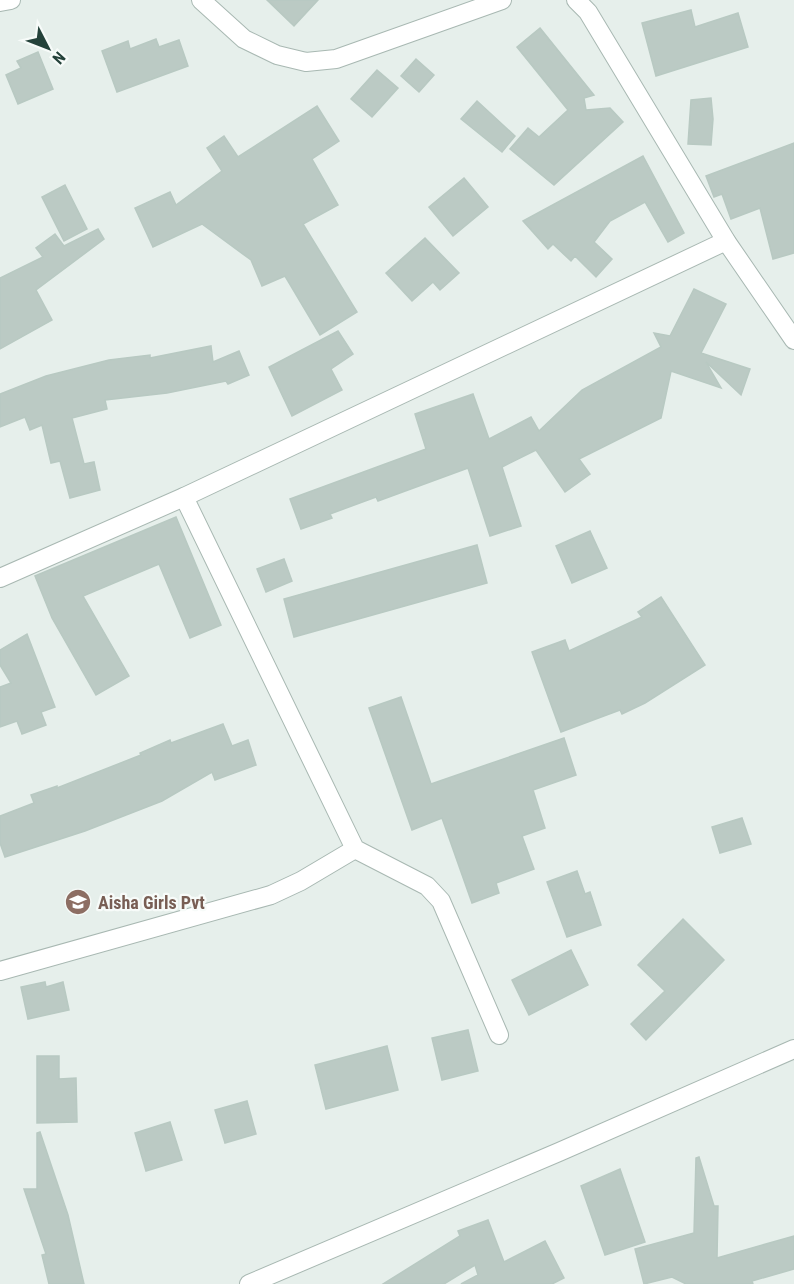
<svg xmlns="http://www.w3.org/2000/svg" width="794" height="1284" viewBox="0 0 794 1284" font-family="'Roboto Condensed',sans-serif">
<rect width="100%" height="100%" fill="#e6efeb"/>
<!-- building -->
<g fill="#bbcac4" stroke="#b8c9c2" stroke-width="1.5">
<path d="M267,0H318L294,26Z"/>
<path d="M691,10L695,27L738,13L748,47L656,76L642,23Z"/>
<path d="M540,28L594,95L584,98L586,110L610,108L623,122L554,185L510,149L528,128L539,137L568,110L517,47Z"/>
<path d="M156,39L159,47L179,40L188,66L117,92L102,51L128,41L130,49Z"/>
<path d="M38,52L53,89L18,104L6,75L21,68L17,61Z"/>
<path d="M416,59L434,75L419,92L401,76Z"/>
<path d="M377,70L398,88L372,117L351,99Z"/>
<path d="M711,98L713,119L711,145L688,144L691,100Z"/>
<path d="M477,101L515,136L502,152L461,119Z"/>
<path d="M317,106L339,141L312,159L338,205L303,224L357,312L320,335L285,276L262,286L251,260L202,224L153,247L135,208L170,192L176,205L222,171L207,148L224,136L238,157Z"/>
<path d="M794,143V253L773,259L760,208L731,219L722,194L714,197L706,176Z"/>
<path d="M643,156L684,233L668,242L645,202L610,221L594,242L612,259L596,277L575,256L571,261L553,244L548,249L523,221Z"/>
<path d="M464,178L488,207L453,236L429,207Z"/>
<path d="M65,185L87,229L64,241L42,197Z"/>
<path d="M98,229L104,239L36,290L52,320L0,349V278L43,257L36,248L55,234L64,246Z"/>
<path d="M425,238L459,273L440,290L433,282L412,301L386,273Z"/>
<path d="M694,289L726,304L701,353L750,369L741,395L706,362L721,388L671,371L661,418L579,459L590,474L565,492L536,450L502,467L521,526L490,536L468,468L378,501L376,497L330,514L332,518L301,529L290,499L426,449L415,414L473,394L489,439L531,417L539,431L582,390L661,347L654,333L670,336Z"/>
<path d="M338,331L353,354L331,369L342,390L292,416L269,367Z"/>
<path d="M211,346L213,362L239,351L249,375L228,384L226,381L167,393L105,400L107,409L72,418L84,464L94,462L100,490L70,498L60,461L51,463L42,425L30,430L25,417L0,427V394L46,376L109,360L150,355V358Z"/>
<path d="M176,517L221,625L190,638L159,564L83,596L129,676L96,695L52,618L35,576Z"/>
<path d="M590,531L607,568L572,583L556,546Z"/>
<path d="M477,545L487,583L294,637L284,599Z"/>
<path d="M284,559L292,581L266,592L257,569Z"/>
<path d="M661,597L705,665L645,703L622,714L620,710L561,732L532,652L565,640L569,651L642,617L638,612Z"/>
<path d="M27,634L55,707L41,712L46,725L22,734L17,721L0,727V687L11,683L0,665V650Z"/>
<path d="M401,697L431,784L564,738L576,775L533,790L545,828L522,836L534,869L496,883L499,893L472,903L442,818L412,830L369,708Z"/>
<path d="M223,724L232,746L248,740L256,765L215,780L212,772L162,801L85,831L5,857L0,843V816L34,803L31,795L57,786V788L141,755L140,753L170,740L171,743Z"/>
<path d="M742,818L751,844L720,853L712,827Z"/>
<path d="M577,871L585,894L590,892L601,925L567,937L547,882Z"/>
<path d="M683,919L724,960L646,1040L631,1024L665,991L638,965Z"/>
<path d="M571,950L588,985L529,1015L512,980Z"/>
<path d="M45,982L46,987L63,982L69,1010L28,1019L21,987Z"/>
<path d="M468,1030L478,1071L442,1080L432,1038Z"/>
<path d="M387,1046L398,1090L326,1109L315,1065Z"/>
<path d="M37,1056H59V1079L76,1078L77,1122L37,1123Z"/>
<path d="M247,1101L256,1134L225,1143L215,1110Z"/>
<path d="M170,1122L182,1160L146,1171L135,1133Z"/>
<path d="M40,1132L68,1215L84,1284H49L42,1255L46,1254L24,1189H37V1133Z"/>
<path d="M699,1157L714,1206H718L717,1258L794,1236V1269L752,1281L753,1284H686L672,1277L644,1284L635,1249L694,1233L696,1158Z"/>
<path d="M620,1169L645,1242L605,1255L581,1186Z"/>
<path d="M488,1220L504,1262L545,1241L564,1278L552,1284H461L478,1275L475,1265L444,1284H383L460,1236L458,1231Z"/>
</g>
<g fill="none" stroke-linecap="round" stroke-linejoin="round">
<!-- minor casing -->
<g stroke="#a8b8b2" stroke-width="20">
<g id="minor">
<path d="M201,0L244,39L277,55L306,62L336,59L502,0"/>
<path d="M576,0L588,12L726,241L794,340"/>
<path d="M0,2L11,0"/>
<path d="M184,497L355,849L427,886L441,901L499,1035"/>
<path d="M0,578L184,497L726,241"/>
<path d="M0,971L271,895L301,881L355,849"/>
<path d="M249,1284L559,1152L794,1049"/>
</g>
</g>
<!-- minor -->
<use href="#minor" stroke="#fff" stroke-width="18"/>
</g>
<!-- icons -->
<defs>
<g id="school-disc" transform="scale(1.35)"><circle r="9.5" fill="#8d6e63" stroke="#f7fbf9"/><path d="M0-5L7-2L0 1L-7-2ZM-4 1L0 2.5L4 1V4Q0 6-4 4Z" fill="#fff"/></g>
</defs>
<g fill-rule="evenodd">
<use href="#school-disc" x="78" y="902"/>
</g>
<g text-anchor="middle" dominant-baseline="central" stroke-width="4.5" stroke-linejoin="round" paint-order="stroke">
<!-- education labels -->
<g font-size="18" font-weight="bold" fill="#785e54" stroke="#f7fbf9" text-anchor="start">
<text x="98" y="902">Aisha Girls Pvt</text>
</g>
</g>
<!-- north arrow -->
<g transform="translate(48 48) rotate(132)" stroke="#f7fbf9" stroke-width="4.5" paint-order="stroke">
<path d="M0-4.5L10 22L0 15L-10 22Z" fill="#24423a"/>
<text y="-9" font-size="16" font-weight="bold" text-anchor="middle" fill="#24423a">N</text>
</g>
</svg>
